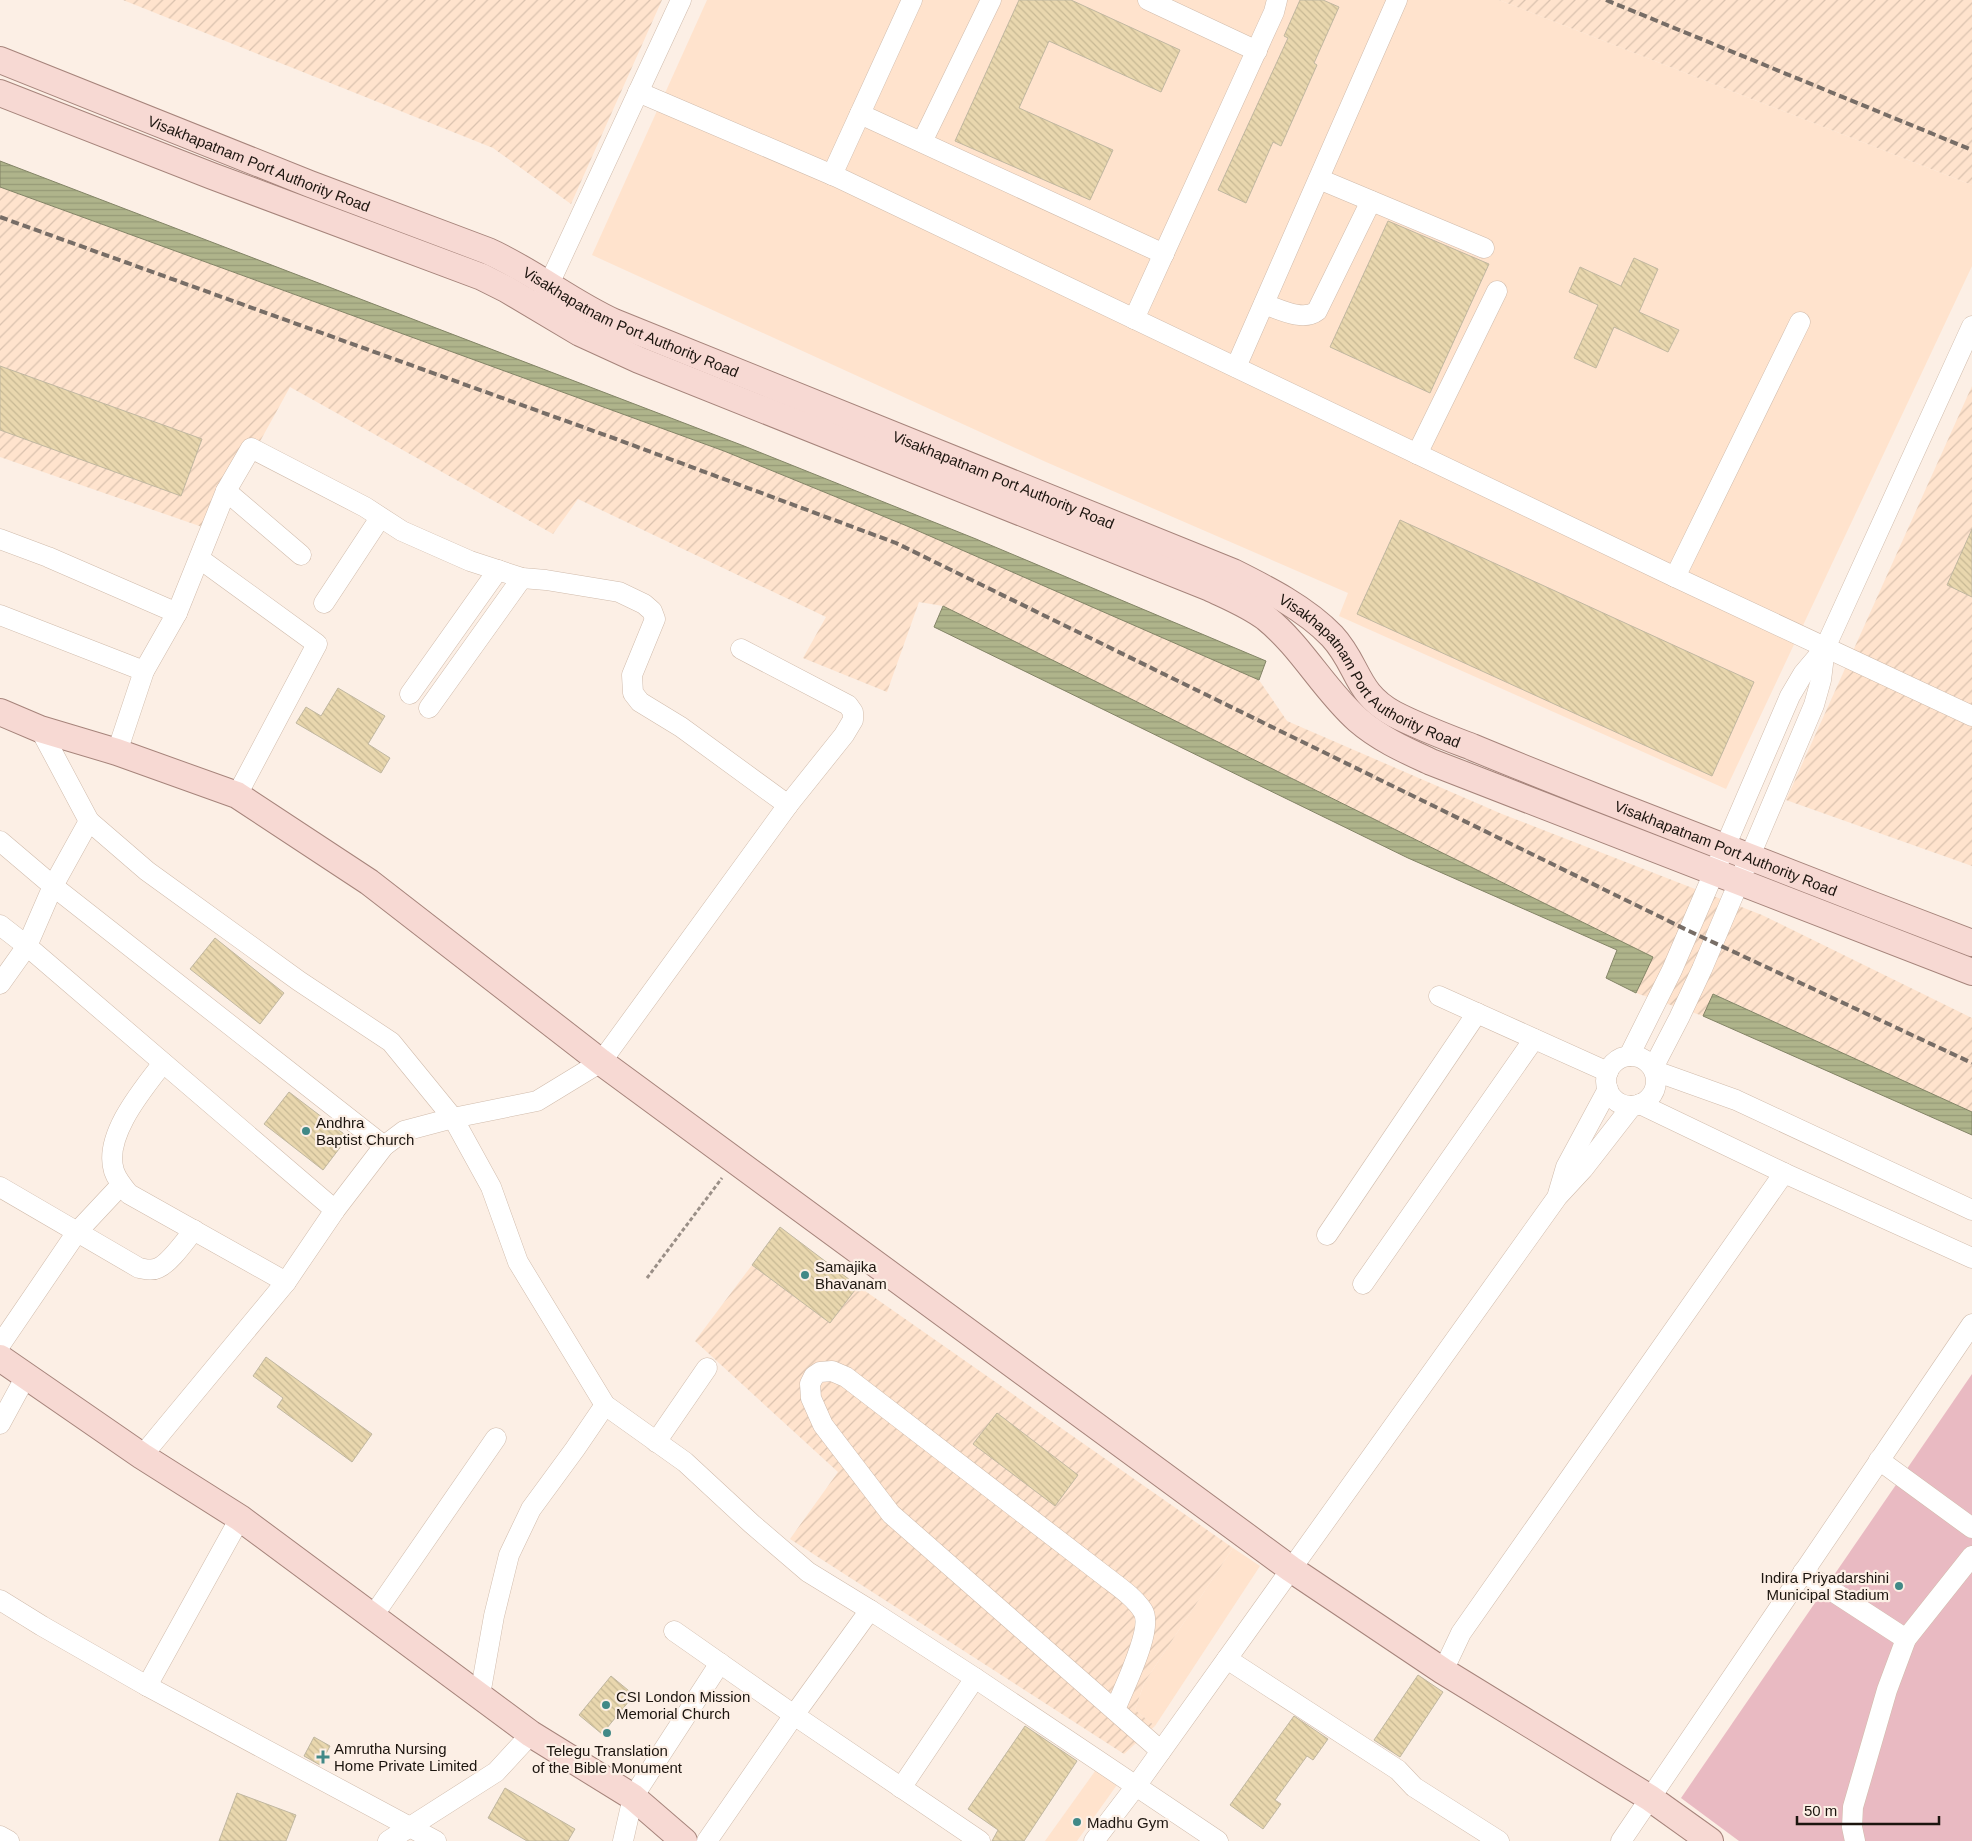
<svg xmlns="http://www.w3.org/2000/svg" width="1972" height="1841" viewBox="0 0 1972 1841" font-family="Arial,sans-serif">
<defs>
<pattern id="industrial-furrows" width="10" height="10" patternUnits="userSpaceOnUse" patternTransform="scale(1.25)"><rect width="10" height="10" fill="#ffe3cd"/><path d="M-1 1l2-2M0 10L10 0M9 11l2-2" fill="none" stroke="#dac2af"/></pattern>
<pattern id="water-rules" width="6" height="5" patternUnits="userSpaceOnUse" patternTransform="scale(1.25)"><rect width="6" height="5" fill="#afb48b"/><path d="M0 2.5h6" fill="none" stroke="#969a77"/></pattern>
<pattern id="building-back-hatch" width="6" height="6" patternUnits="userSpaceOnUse" patternTransform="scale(1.25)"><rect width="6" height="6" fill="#e9d7ae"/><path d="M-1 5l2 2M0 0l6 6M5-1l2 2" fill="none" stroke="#c7b894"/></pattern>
</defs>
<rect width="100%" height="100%" fill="#fcefe5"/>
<!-- built -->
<g fill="#ffe3cd">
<path d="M707,0H1499L1972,185V266L1726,789L1339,616L1348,593L1046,462L592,255Z"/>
<path d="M1233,1548L1260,1566L1155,1726L1135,1710L1144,1683Z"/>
<path d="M1098,1767L1119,1782L1077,1841H1045Z"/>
</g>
<!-- industrial -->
<g fill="url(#industrial-furrows)">
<path d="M123,0H662L571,204L493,148Z"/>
<path d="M1499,0H1972V185Z"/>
<path d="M0,187L724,451L907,526L1259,680L1287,721L1502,814L1762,915L1972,1018V1112L1714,994L1703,1016L1636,993L1652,957L943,606L919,602L887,692L803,658L826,617L578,499L553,534L290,387L211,530L0,457Z"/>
<path d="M1972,386V866L1786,800Z"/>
<path d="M752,1265L830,1323L858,1286L1233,1548L1144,1683L1135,1710L1155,1726L1124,1754L790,1539L838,1472L695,1341Z"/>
</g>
<!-- garden -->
<path fill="#e9bac2" d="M1972,1374V1841H1739L1681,1798Z"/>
<!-- water -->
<g fill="url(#water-rules)" stroke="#838466">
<path d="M0,161L744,446L976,539L1266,661L1259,680L907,526L724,451L0,187Z"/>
<path d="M943,606L1653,957L1636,993L1606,978L1617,950L1408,858L934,627Z"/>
<path d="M1713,994L1972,1112V1135L1703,1016Z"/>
</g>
<!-- building -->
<g fill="url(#building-back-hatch)" stroke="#c0b7a0">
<path d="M1019,0H1071L1180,50L1161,92L1049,41L1019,108L1113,150L1090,200L955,141Z"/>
<path d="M1300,0H1323L1339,7L1314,63L1317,65L1281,146L1273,142L1246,203L1218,190L1288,38L1284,36Z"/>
<path d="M1388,221L1489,264L1430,393L1330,347Z"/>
<path d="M1634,258L1658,269L1639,312L1679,330L1668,352L1614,327L1596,368L1574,358L1598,305L1569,292L1580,267L1621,286Z"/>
<path d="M0,366L202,439L181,496L0,430Z"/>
<path d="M1400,520L1754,682L1712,776L1357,614Z"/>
<path d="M1972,529V597L1947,585Z"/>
<path d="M338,688L385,716L368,744L390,758L381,773L296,723L306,707L321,716Z"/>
<path d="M215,938L284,993L260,1024L190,969Z"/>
<path d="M289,1092L348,1137L323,1170L264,1124Z"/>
<path d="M780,1227L858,1286L830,1323L752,1265Z"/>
<path d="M266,1357L372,1434L352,1462L277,1407L283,1398L253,1376Z"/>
<path d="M997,1413L1078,1475L1055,1506L973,1444Z"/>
<path d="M1418,1675L1443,1692L1400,1757L1374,1740Z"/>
<path d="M611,1676L634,1695L602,1734L579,1715Z"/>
<path d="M1294,1716L1328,1739L1313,1760L1307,1756L1275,1800L1281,1804L1263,1829L1230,1805Z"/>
<path d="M1025,1726L1077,1761L1024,1841H992L998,1830L968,1809Z"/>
<path d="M314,1737L330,1746L320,1765L304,1756Z"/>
<path d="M505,1788L575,1829L568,1841H527L488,1818Z"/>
<path d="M237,1793L296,1815L286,1841H219Z"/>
</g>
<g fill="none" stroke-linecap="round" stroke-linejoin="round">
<!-- minor casing -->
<g stroke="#d0bbab" stroke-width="21">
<g id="minor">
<path d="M1148,0L1257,51"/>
<path d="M638,92L837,177L1675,577L1972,716"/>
<path d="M860,114L1164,254"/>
<path d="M922,142L991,0"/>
<path d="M832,175L912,0"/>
<path d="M1319,179L1484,248"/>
<path d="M543,297L681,0"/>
<path d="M1264,304C1279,309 1303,322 1317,311L1371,201"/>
<path d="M1134,319L1274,12L1277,0"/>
<path d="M1236,367L1397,0"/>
<path d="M1417,454L1497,291"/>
<path d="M226,491L301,555"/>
<path d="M0,539L48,557L177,613"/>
<path d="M200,559L317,644L237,795"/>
<path d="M1675,577L1800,322"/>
<path d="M324,603L380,518"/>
<path d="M0,615L144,671"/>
<path d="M410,694L498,570"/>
<path d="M429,708L522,578"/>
<path d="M40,729L89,821L147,871L299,981L391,1042L453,1118L491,1187L518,1262L605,1405L685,1462L752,1524L808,1572L870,1610L975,1678L1218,1841"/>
<path d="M117,752L144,671L177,613L226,491L251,448L365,507L402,531L470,561L522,578L546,580L619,592L644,604L652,611L655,619L632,675L633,693L640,702L681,727L788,805"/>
<path d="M0,841L53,886L384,1146"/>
<path d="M0,925L27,946L335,1210"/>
<path d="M0,984L27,946L53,886L89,821"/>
<path d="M1439,996L1608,1072"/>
<circle cx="1631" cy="1081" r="25"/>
<path d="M1629,1056L1672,970L1790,696L1803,674L1825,648L1972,326"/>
<path d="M163,1063C143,1089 103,1136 114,1171C117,1180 123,1187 129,1194L286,1282"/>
<path d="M1653,1068L1679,1018L1702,969L1814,705L1821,680L1825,648"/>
<path d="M1655,1071L1736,1100L1972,1210"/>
<path d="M1640,1104L1784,1173L1972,1258"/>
<path d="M0,1187L139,1268C145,1269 152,1271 158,1268C170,1263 185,1241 194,1230"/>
<path d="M1558,1194L1566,1167L1608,1089"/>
<path d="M1327,1235L1477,1013"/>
<path d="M1363,1284L1534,1039"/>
<path d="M0,1345L77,1232L121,1185"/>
<path d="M0,1424L26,1376"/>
<path d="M656,1442L707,1368"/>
<path d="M142,1456L286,1282L335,1210L384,1146L404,1131L453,1118L537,1101L601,1062L788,805L844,735L853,720V712L848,705L741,649"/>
<path d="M1879,1460L1972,1528"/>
<path d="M1803,1572L1906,1639"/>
<path d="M0,1600L42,1626L147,1686L436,1841"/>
<path d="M373,1616L496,1438"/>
<path d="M674,1631L794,1715L980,1841"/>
<path d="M1227,1659L1398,1770L1414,1787L1499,1841"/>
<path d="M1443,1671L1461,1633L1784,1173"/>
<path d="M147,1686L240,1518"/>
<path d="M480,1695L494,1616L509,1555L531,1509L575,1449L605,1405"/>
<path d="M1115,1710C1123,1689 1154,1629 1143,1611C1134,1597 1119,1587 1106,1577L846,1377L832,1371L820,1372L814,1376L810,1384L811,1398L823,1425L891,1514L1161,1751"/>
<path d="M901,1788L975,1678"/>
<path d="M0,1836L9,1841"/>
<path d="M388,1841L496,1772L531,1734"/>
<path d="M623,1841L633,1797L720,1663"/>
<path d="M707,1841L794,1715L870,1610"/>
<path d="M1094,1841L1136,1786L1558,1196L1583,1169L1632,1106"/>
<path d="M1621,1841L1972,1324"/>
<path d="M1855,1841L1852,1827L1853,1807L1887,1690L1906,1639L1972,1556"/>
</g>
</g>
<!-- major casing -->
<g stroke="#a6847b" stroke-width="28">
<g id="major">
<path id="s1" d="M0,60L310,184L488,251C533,271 570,302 614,322L1233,572C1267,589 1305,608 1332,636C1359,665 1355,693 1394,714C1419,727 1446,737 1472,747C1515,765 1558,782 1601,799C1725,847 1848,896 1972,943"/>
<path d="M0,93L212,176L482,277L506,289L580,333L639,360L1210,588C1229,597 1249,605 1266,618C1302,647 1324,690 1358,720C1380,739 1405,750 1431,762L1972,972"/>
<path d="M0,712L40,729L117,752L237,795L369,882L601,1062L1291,1569L1443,1671L1650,1798L1710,1841"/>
<path d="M0,1358L142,1456L240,1518L531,1734L633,1797L684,1841"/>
</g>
</g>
<!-- path -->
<path stroke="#9a8f87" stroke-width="3" stroke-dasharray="4 2.5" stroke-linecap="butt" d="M647,1278L722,1178"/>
<!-- minor -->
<use href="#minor" stroke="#fff" stroke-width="20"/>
<!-- major -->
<use href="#major" stroke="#f7d9d3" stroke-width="26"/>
<!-- rail -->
<g stroke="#776d66" stroke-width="4" stroke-dasharray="8 4" stroke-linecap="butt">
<path d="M1606,0L1972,150"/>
<path d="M0,217L616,439L896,543L1689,931L1972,1063"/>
</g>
</g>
<!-- markers -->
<g fill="#418987" stroke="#fcefe5" stroke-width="2">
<circle cx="306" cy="1131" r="5"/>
<circle cx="805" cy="1275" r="5"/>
<circle cx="1899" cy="1586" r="5"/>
<circle cx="606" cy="1705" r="5"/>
<circle cx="607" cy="1733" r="5"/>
<path d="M320.5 1749.5h5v5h5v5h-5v5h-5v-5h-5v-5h5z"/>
<circle cx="1077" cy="1822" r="5"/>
</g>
<g text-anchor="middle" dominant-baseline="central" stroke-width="4.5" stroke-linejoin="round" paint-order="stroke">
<!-- street labels -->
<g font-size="15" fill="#1c150f" stroke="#fcefe5">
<text stroke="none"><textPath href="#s1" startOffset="279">Visakhapatnam Port Authority Road</textPath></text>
<text stroke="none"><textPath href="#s1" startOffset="684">Visakhapatnam Port Authority Road</textPath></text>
<text stroke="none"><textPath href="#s1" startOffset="1089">Visakhapatnam Port Authority Road</textPath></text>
<text stroke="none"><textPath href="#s1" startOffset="1509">Visakhapatnam Port Authority Road</textPath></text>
<text stroke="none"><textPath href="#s1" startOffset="1914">Visakhapatnam Port Authority Road</textPath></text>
</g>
<!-- poi labels -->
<g font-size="15" fill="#1c150f" stroke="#fcefe5" text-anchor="start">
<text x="316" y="1122">Andhra<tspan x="316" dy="17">Baptist Church</tspan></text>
<text x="815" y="1266">Samajika<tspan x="815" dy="17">Bhavanam</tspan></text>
<text x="1889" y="1577" text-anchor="end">Indira Priyadarshini<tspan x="1889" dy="17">Municipal Stadium</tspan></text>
<text x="616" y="1696">CSI London Mission<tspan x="616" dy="17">Memorial Church</tspan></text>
<text x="334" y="1748">Amrutha Nursing<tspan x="334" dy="17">Home Private Limited</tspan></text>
<text x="607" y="1750" text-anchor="middle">Telegu Translation<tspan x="607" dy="17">of the Bible Monument</tspan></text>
<text x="1087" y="1822">Madhu Gym</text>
</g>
</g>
<!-- scale -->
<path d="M1797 1816v8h142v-8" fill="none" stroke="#1c150f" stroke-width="2.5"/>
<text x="1804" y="1816" font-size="15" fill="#1c150f" stroke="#fcefe5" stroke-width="4" paint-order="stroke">50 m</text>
</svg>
